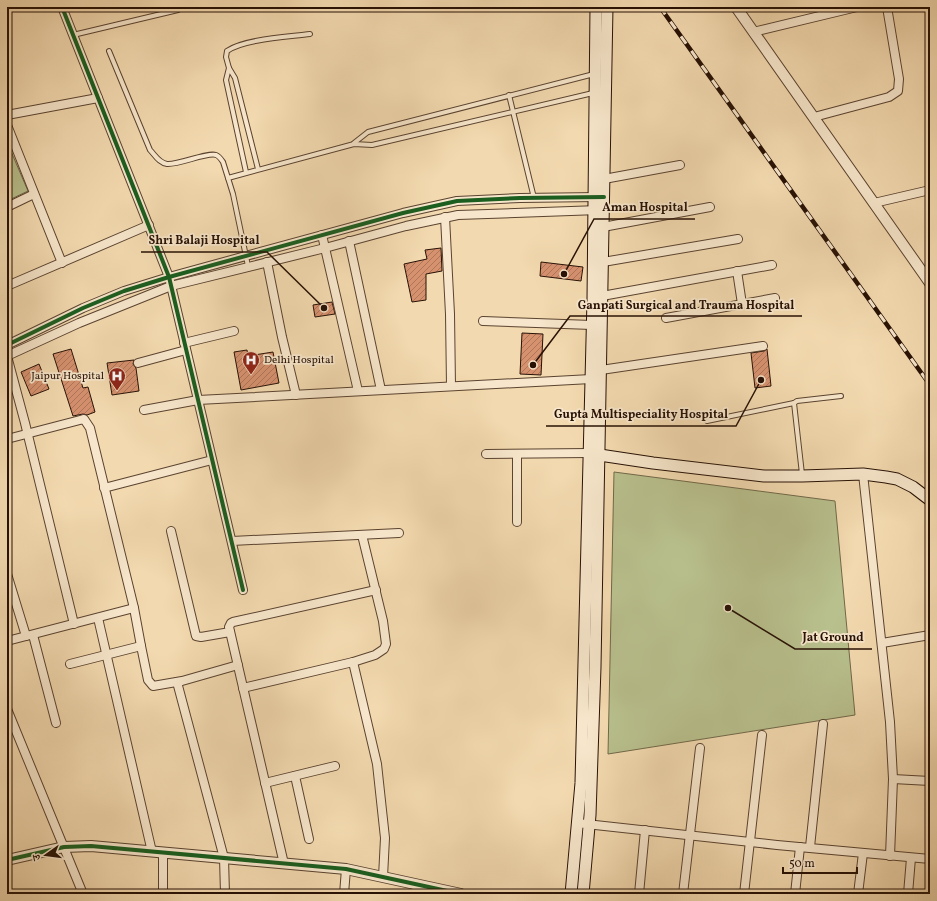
<svg xmlns="http://www.w3.org/2000/svg" width="937" height="901" viewBox="0 0 937 901" font-family="Vollkorn,'Noto Serif Devanagari',serif">
<defs>
<pattern id="building-hatch" width="6" height="6" patternUnits="userSpaceOnUse"><rect width="6" height="6" fill="#d6916f"/><path d="M-1 1l2-2M0 6l6-6M5 7l2-2" fill="none" stroke="#ae7559"/></pattern>
</defs>
<rect width="100%" height="100%" fill="#f3d9af"/>
<filter id="stains"><feTurbulence type="fractalNoise" baseFrequency=".005" numOctaves="4"/><feColorMatrix values="0 0 0 0 .2 0 0 0 0 .09 0 0 0 0 .02 0 0 0 .5 -.17"/></filter>
<radialGradient id="worn" r=".72"><stop offset=".6" stop-color="#630" stop-opacity="0"/><stop offset="1" stop-color="#630" stop-opacity=".3"/></radialGradient>
<!-- green -->
<g fill="#b8c08d" stroke="#706849">
<path d="M7,142L28,191L7,201Z"/>
<path d="M614,472L835,501L855,715L608,754Z"/>
</g>
<!-- building -->
<g fill="url(#building-hatch)" stroke="#271105">
<path d="M441,248L442,271L426,274V300L412,302L404,264L427,259L425,250Z"/>
<path d="M541,262L583,267L581,281L540,276Z"/>
<path d="M332,302L335,314L315,317L313,305Z"/>
<path d="M522,333L543,334L541,375L520,374Z"/>
<path d="M71,349L83,388L88,387L95,412L87,415L83,414L73,416L53,354Z"/>
<path d="M767,349L771,386L755,388L751,353L764,351Z"/>
<path d="M247,350L248,356L273,352L279,383L241,390L234,352Z"/>
<path d="M134,360L133,364L136,368L139,391L112,395L107,363Z"/>
<path d="M39,364L49,389L31,396L21,372Z"/>
</g>
<g fill="none" stroke-linecap="round" stroke-linejoin="round">
<!-- service casing -->
<g stroke="#5a4330" stroke-width="6">
<g id="service">
<path d="M73,35L178,10"/>
<path d="M109,51L150,150C155,155 159,163 167,164C179,165 207,152 216,155C219,156 221,159 223,162L233,194L248,266"/>
<path d="M229,68L226,57L227,51C244,39 288,37 310,34"/>
<path d="M509,95L534,198"/>
<path d="M354,143L368,132L594,74"/>
<path d="M246,172L226,80L229,68L235,78L258,169"/>
<path d="M228,178L354,144L372,145L593,93"/>
<path d="M707,421L794,403"/>
<path d="M802,474L794,403L797,401L841,396"/>
</g>
</g>
<!-- minor casing -->
<g stroke="#5a4330" stroke-width="10">
<g id="minor">
<path d="M62,7L169,277L243,590"/>
<path d="M753,32L857,7"/>
<path d="M7,115L98,98"/>
<path d="M814,117L889,97L898,91L899,79L887,7"/>
<path d="M7,125L62,263"/>
<path d="M604,179L680,165"/>
<path d="M874,203L930,190"/>
<path d="M7,207L34,194"/>
<path d="M445,217L450,314L451,386"/>
<path d="M603,227L710,207"/>
<path d="M322,235L358,391"/>
<path d="M349,241L381,390"/>
<path d="M267,262L282,337L296,395"/>
<path d="M603,262L738,239"/>
<path d="M737,271L742,304"/>
<path d="M7,286L149,225"/>
<path d="M602,296L772,265"/>
<path d="M666,318L775,298"/>
<path d="M483,321L592,325"/>
<path d="M184,343L234,331"/>
<path d="M7,345L83,308L124,291L169,277L403,213L457,201L520,198L598,197"/>
<path d="M7,356L79,323L171,286L325,248L406,226L458,215L599,210"/>
<path d="M7,356L25,423L74,624"/>
<path d="M138,363L186,350"/>
<path d="M601,370L763,346"/>
<path d="M144,410L198,400L591,379"/>
<path d="M7,439L80,420L84,419L90,428L134,608L141,646L70,664"/>
<path d="M486,454L589,453"/>
<path d="M517,454V522"/>
<path d="M863,474L890,722L893,779L890,856"/>
<path d="M104,488L212,460"/>
<path d="M171,531L196,636L201,637L230,632"/>
<path d="M232,541L399,533"/>
<path d="M930,545V546"/>
<path d="M7,574L26,636"/>
<path d="M98,618L152,852"/>
<path d="M33,635L56,723"/>
<path d="M7,641L134,608"/>
<path d="M882,643L930,635"/>
<path d="M141,646L148,680L153,686L182,681L238,665"/>
<path d="M353,662L377,764L385,838L383,877"/>
<path d="M177,682L224,858L225,894"/>
<path d="M243,688L353,662L375,655L384,649L386,644L383,621L362,535"/>
<path d="M7,709L83,894"/>
<path d="M295,776L309,839"/>
<path d="M893,779L930,781"/>
<path d="M265,783L335,766"/>
<path d="M577,823L777,845L930,859"/>
<path d="M810,847L823,724"/>
<path d="M163,853V894"/>
<path d="M284,864L229,627L231,623L233,622L376,590"/>
<path d="M344,894L346,869"/>
<path d="M416,894L417,884"/>
<path d="M639,894L645,830"/>
<path d="M683,894L700,748"/>
<path d="M744,894L762,735"/>
<path d="M795,894L800,847"/>
<path d="M858,894L863,853"/>
<path d="M908,894L911,858"/>
</g>
</g>
<!-- tertiary casing -->
<g stroke="#5a4330" stroke-width="12">
<g id="tertiary">
<path d="M736,7L930,283"/>
<path d="M7,860L64,847L91,846L346,869L461,894"/>
</g>
</g>
<!-- secondary casing -->
<g stroke="#271105" stroke-width="13">
<g id="secondary">
<path d="M593,454L653,463L764,476H802L863,474L886,477L897,479L913,487L930,500"/>
<path d="M571,894L581,783L593,300L596,7"/>
<path d="M583,894L590,815L595,667L607,7"/>
</g>
</g>
<!-- service -->
<use href="#service" stroke="#f7e6cb" stroke-width="4"/>
<!-- minor -->
<use href="#minor" stroke="#f7e6cb" stroke-width="8"/>
<!-- tertiary -->
<use href="#tertiary" stroke="#f7e6cb" stroke-width="10"/>
<!-- secondary -->
<use href="#secondary" stroke="#f7e6cb" stroke-width="11"/>
<!-- rail casing -->
<g stroke="#271105" stroke-width="4.5">
<path id="rail" d="M660,7L930,385"/>
</g>
<!-- rail -->
<use href="#rail" stroke="#f7e6cb" stroke-width="3" stroke-dasharray="9" stroke-linecap="butt"/>
<!-- cycleway casing -->
<g stroke="#f7e6cb" stroke-width="6">
<g id="cycleway">
<path d="M62,7L169,277L243,590"/>
<path d="M7,345L83,308L124,291L169,277L403,213L457,201L520,198L604,197"/>
<path d="M7,860L64,847L91,846L346,869L461,894"/>
</g>
</g>
<!-- cycleway -->
<use href="#cycleway" stroke="#1b5e20" stroke-width="4"/>
</g>
<!-- icons -->
<defs>
<g id="hospital-pin" transform="scale(0.9)"><path d="M0 17L-7.5 6A9.5 9.5 0 1 1 7.5 6Z" fill="#8f2418" stroke="#f7e6cb"/><path d="M-5-5h3v3.5h4V-5h3V5h-3V1.5h-4V5h-3Z" fill="#fff"/></g>
</defs>
<g fill-rule="evenodd">
<use href="#hospital-pin" x="251" y="360"/>
<use href="#hospital-pin" x="117" y="376"/>
</g>
<g text-anchor="middle" dominant-baseline="central" stroke-width="3.5" stroke-linejoin="round" paint-order="stroke">
<!-- poi labels -->
<g font-size="11" fill="#271105" stroke="#f7e6cb" text-anchor="start">
<text x="264" y="360">Delhi Hospital</text>
<text x="104" y="376" text-anchor="end">Jaipur Hospital</text>
</g>
</g>
<!-- callouts -->
<path fill="none" stroke="#271105" stroke-width="1.5" d="M564 274L594 219H695M324 308L267 252H141M533 365L570 316H802M761 380L736 426H546M728 608L795 649H872"/>
<g fill="#271105" stroke="#f7e6cb" stroke-width="1.5">
<circle cx="564" cy="274" r="4"/>
<circle cx="324" cy="308" r="4"/>
<circle cx="533" cy="365" r="4"/>
<circle cx="761" cy="380" r="4"/>
<circle cx="728" cy="608" r="4"/>
</g>
<g font-size="12" text-anchor="middle" font-weight="bold" fill="#271105" stroke="#f7e6cb" stroke-width="3.5" stroke-linejoin="round" paint-order="stroke">
<text x="645" y="211">Aman Hospital</text>
<text x="204" y="244">Shri Balaji Hospital</text>
<text x="686" y="309">Ganpati Surgical and Trauma Hospital</text>
<text x="641" y="418">Gupta Multispeciality Hospital</text>
<text x="833" y="641">Jat Ground</text>
</g>
<!-- margin -->
<rect width="937" height="901" fill="none" stroke="#f3d9af" stroke-width="24"/>
<rect x="8" y="8" width="921" height="885" fill="none" stroke="#271105" stroke-width="2"/>
<rect x="12" y="12" width="913" height="877" fill="none" stroke="#271105"/>
<!-- north arrow -->
<g transform="translate(46 855) rotate(256)" stroke="#f7e6cb" stroke-width="3" paint-order="stroke">
<path d="M0-3L7 15L0 10L-7 15Z" fill="#271105"/>
<text y="-6" font-size="11" font-weight="bold" text-anchor="middle" fill="#271105">उ</text>
</g>
<!-- scale -->
<path d="M783 867v6h74v-6" fill="none" stroke="#271105" stroke-width="2"/>
<text x="789" y="867" font-size="12" fill="#271105" stroke="#f7e6cb" stroke-width="3" paint-order="stroke">50 m</text>
<rect width="100%" height="100%" filter="url(#stains)"/>
<rect width="100%" height="100%" fill="url(#worn)"/>
</svg>
